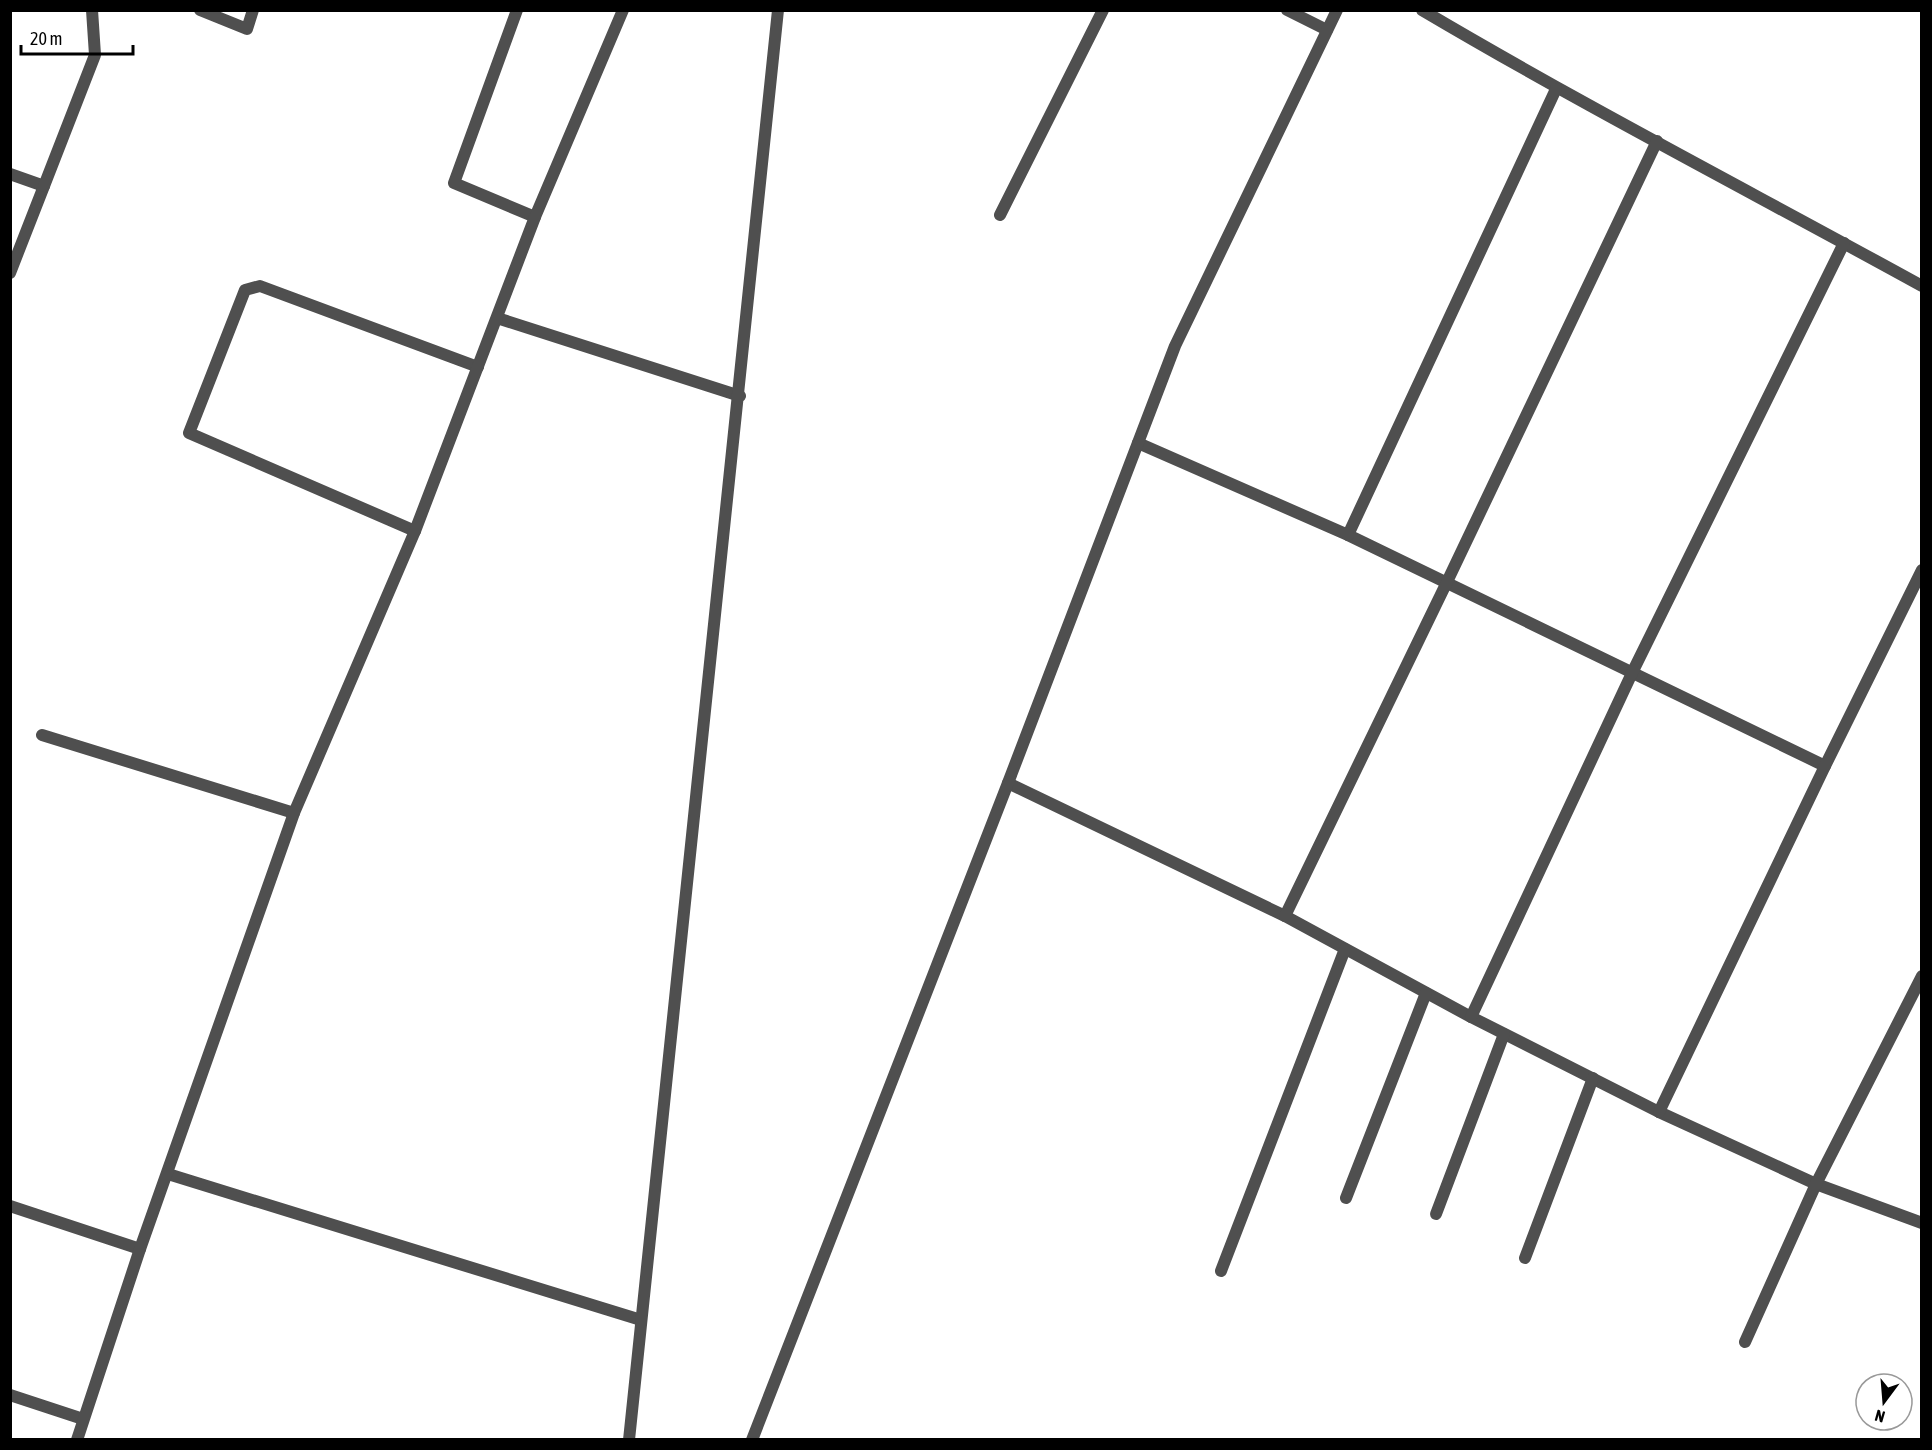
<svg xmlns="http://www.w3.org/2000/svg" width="1932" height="1450" viewBox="0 0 1932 1450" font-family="'Asap Condensed',sans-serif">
<rect width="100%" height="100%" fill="#fff"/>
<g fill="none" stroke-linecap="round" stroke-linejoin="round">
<!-- minor -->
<g stroke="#4f4f4f" stroke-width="12">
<path d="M200,10L247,29L253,10"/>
<path d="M517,10L454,183L535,217"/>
<path d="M1287,10L1327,30"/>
<path d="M1422,10C1586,107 1755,194 1922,286"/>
<path d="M1556,89L1348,535L1825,766"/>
<path d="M10,174L44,186L10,273"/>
<path d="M44,186L95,55L92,10"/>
<path d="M1000,215L1103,10"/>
<path d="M497,318L740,396"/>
<path d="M1138,443L1348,535"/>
<path d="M415,531L189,433L245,290L260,286L478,367"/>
<path d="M42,735L294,813"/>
<path d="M1008,783L1285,916L1471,1017L1659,1112L1816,1184L1922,1223"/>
<path d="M1285,916L1446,584L1657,141"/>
<path d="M1471,1017L1633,671L1844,243"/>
<path d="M1659,1112L1825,766L1922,570"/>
<path d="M168,1174L641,1320"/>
<path d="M1346,1198L1426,993"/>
<path d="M10,1206L140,1249"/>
<path d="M1436,1214L1504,1034"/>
<path d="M1525,1258L1593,1078"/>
<path d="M1221,1271L1345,949"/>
<path d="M1745,1342L1816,1184L1922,976"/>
<path d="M10,1395L83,1419"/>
<path d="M77,1440L140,1249L294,813L415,531L535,217L623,10"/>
<path d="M752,1440L1008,783L1175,346L1337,10"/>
</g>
<!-- tertiary -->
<path stroke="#4f4f4f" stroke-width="12" d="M629,1440L778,10"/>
</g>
<!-- border -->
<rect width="1932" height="1450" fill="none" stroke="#000000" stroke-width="24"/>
<!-- north arrow -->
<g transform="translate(1884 1402) rotate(196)"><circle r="28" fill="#ffffff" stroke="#999999" stroke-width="1.5"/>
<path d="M0-4.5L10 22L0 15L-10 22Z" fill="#000000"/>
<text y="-9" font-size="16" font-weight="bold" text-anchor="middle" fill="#000000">N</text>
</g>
<!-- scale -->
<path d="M21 45v9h112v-9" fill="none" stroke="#000000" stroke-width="3"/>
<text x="30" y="45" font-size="18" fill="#000000" stroke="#ffffff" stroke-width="4.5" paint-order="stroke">20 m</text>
</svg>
